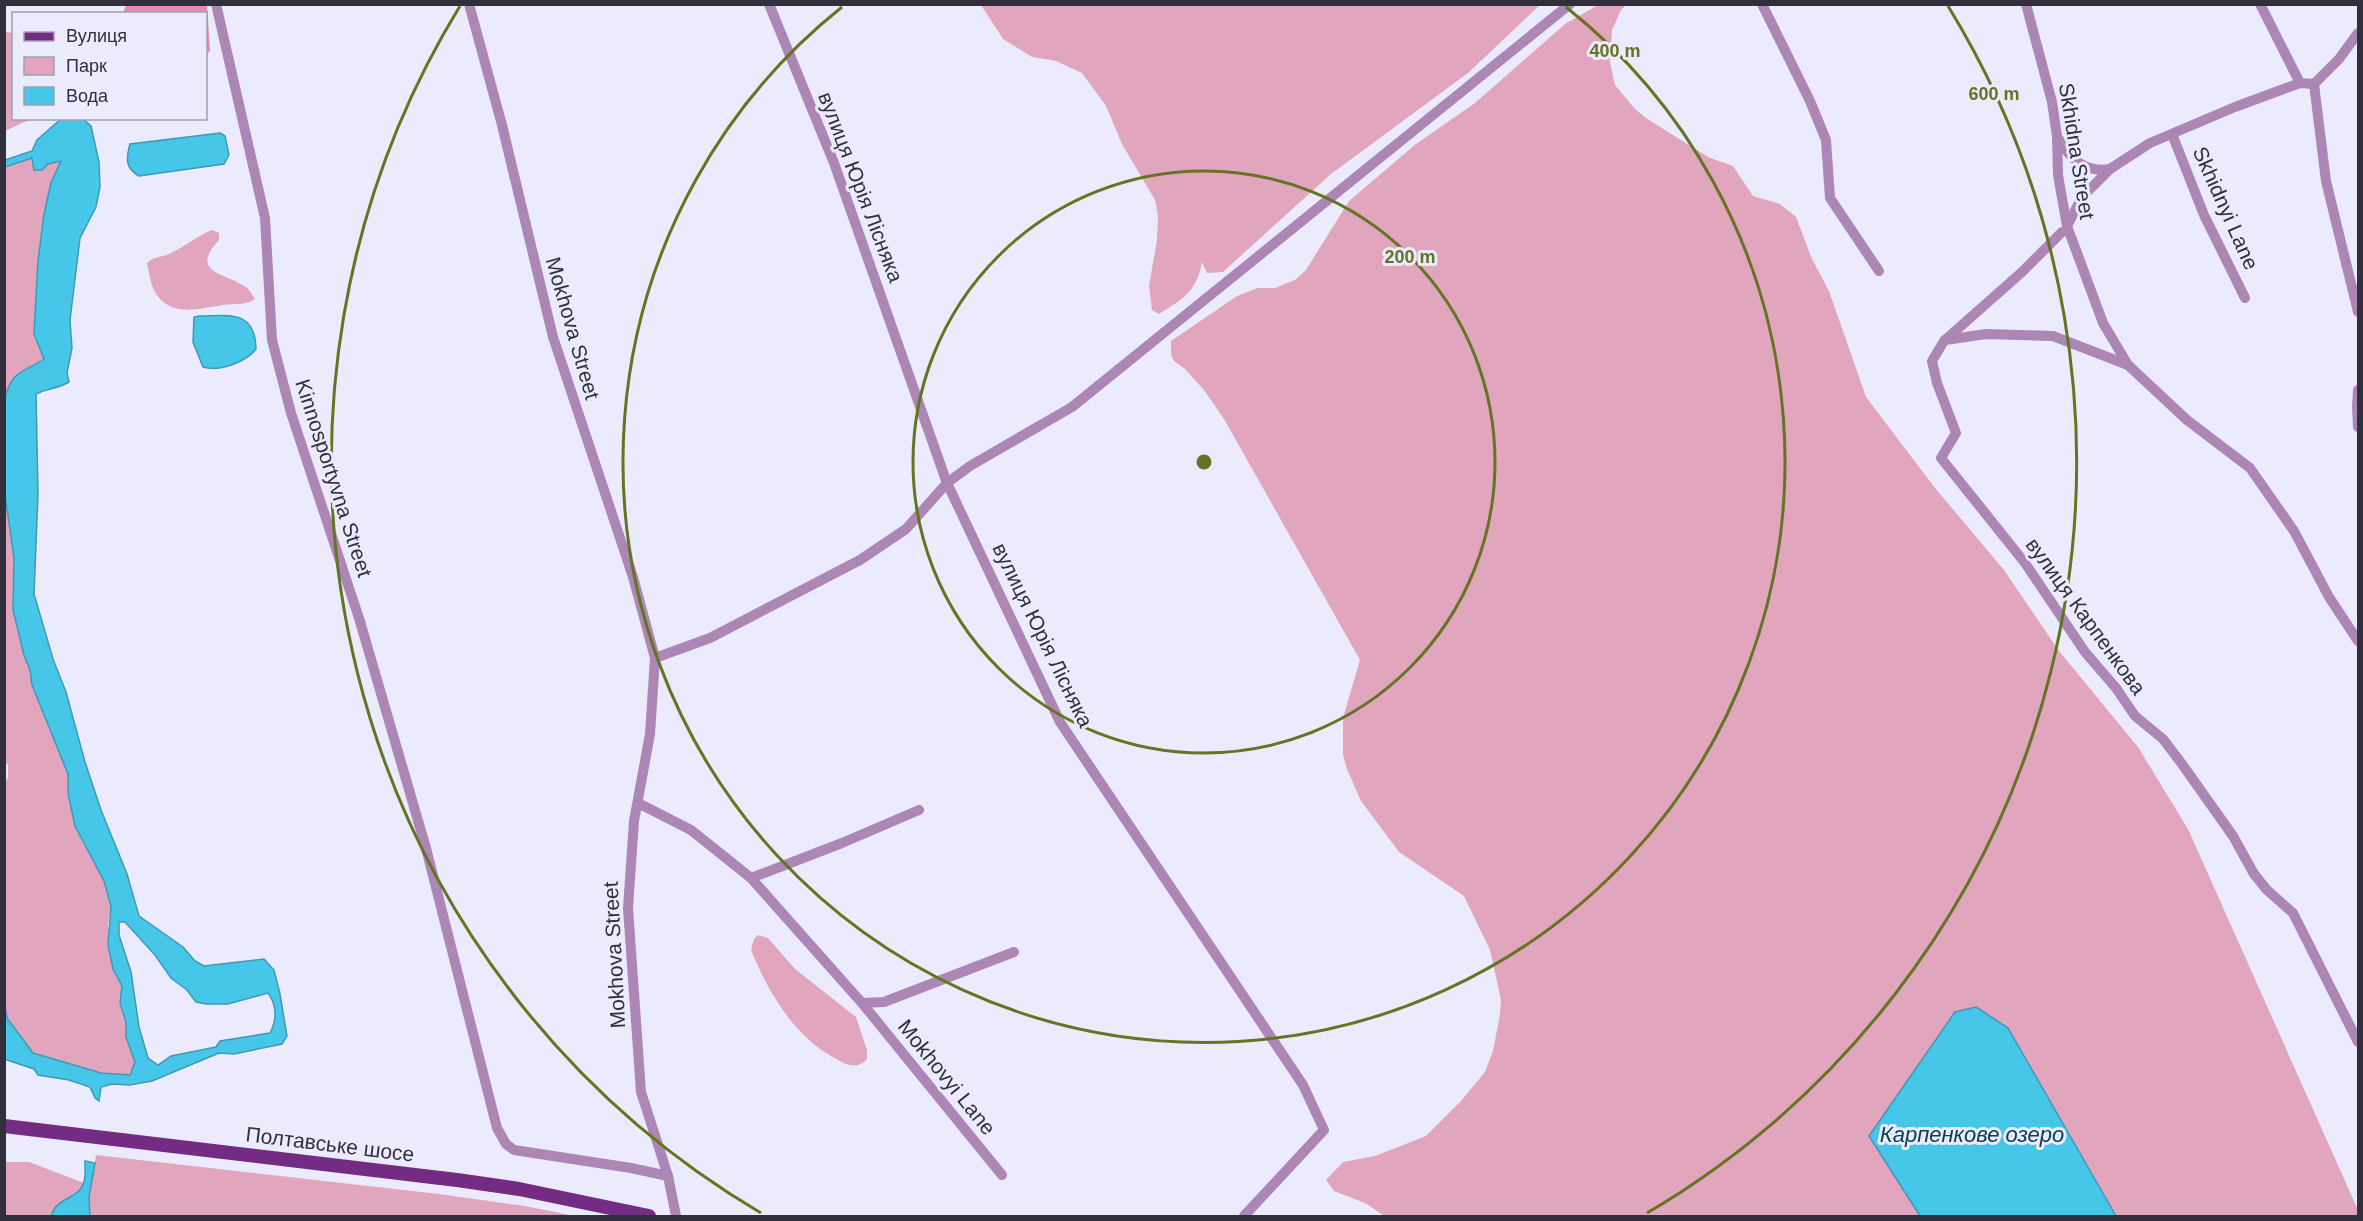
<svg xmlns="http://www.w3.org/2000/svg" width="2363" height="1221" viewBox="0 0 2363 1221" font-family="Arial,sans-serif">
<rect width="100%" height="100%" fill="#ebebfd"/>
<!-- green -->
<g fill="#e1a6be">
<path d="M981,5H1540L1468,73L1331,174L1223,272L1207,273L1202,262C1197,291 1183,299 1159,314L1152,310L1149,286L1157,240L1158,216L1155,200L1122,144L1106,106L1082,73L1056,61L1032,57L1003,39Z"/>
<path d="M1598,5H1626L1621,10L1612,30L1610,62L1615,85L1635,109L1646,118L1708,157L1733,166L1753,196L1780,204L1796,217L1812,259L1829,291L1866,397L1935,488L2004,570L2059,651L2138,747L2188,829L2358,1210V1216H2116L2008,1028L2021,1216H1384L1367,1204L1334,1191L1326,1180L1343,1162L1375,1156L1426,1136L1461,1101L1485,1072L1493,1051L1500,1014L1501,1000L1490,950L1464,896L1399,852L1361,801L1347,769L1343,755V718L1360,660L1224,419L1204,390L1185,369L1174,361L1171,355V341L1237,296L1258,288H1275L1295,280L1306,270L1349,201L1416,144L1475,103L1565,24Z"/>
<path d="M4,32L13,33L14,118L31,119L5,131Z"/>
<path d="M33,158L48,164L61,161L51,183L44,214L38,261L34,334L44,359L36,364L5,398V167Z"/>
<path d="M212,230L219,233V240C189,273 224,272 246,287C250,290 252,295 255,299C246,306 234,303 223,305C199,308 174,318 157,295C151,287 149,273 147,263C154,256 160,258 169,254C184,247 197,236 212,230Z"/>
<path d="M4,488L14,558L13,610L24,655L30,670L32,685L68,774V793L92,858L104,881L111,906L108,924L113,969L122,987L120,1003L126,1022V1037L135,1062L130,1075L101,1073L33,1053L7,1018L5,1007L4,784L8,778V765L4,761Z"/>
<path d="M758,935L768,938L795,969L856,1017L867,1050V1059C858,1069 848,1066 838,1060C795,1038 769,994 751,950L754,939Z"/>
<path d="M96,1155L439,1194L525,1206L575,1216H90L89,1197Z"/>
<path d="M4,1162H29L84,1183C75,1199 56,1199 51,1216H6Z"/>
</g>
<!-- forest -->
<path fill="#e68ab2" d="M126,5H207L210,51L206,55V14L123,13Z"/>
<!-- water -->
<g fill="#46c7e9" stroke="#3f99b5" stroke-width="1.5" fill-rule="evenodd">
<path d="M61,119H83L91,126L99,162L100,187L96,207L80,238L70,320L72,348L67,373L69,382C58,389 47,388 36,394L38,494L34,594L53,659L66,692L85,762L101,810L127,874L139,916L183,947L195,961L204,966L264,959L274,970L280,994L287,1036L282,1044L234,1054L219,1053L152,1081L130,1085L112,1084L101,1087L99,1101L95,1098L90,1087L69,1080L38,1075L34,1069L4,1059L5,1007L7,1018L33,1053L101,1073L130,1075L135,1062L126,1037V1022L120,1003L122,986L113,969L108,945L111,906L104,881L75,826L68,793V774L32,685L30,670L24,655L13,610L14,558L4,488L5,398C12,370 23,373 44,359L34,334L38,261L44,214L51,183L61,161L48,164L42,170H34L32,158L5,167V160L32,151L37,140ZM119,922H125L155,955L171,978L187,990L196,1002L206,1004H228L268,993C277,1005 277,1020 270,1033L220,1041L216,1047L171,1056L158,1065L148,1058L139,1027L131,972L119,935Z"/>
<path d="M220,133L225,136L229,155L224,164L139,176C125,168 126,158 130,144Z"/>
<path d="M199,316C229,316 255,309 256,349C246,362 220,372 203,367L193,342L194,317Z"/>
<path d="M1976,1007L2008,1028L2116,1216H1920L1869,1136L1955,1012Z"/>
<path d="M85,1161L95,1163L89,1197L90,1216H51C57,1196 79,1200 84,1182C86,1175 85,1168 85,1161Z"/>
</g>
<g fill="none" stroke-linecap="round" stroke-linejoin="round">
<!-- minor -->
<g stroke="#ac86b5" stroke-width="10">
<path d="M216,4L265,218L272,340L291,413L359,618L426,848L497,1128L506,1144L514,1150L631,1168L668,1176"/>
<path d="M469,4L502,125L553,337L633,577L655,658"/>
<path d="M769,4L834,163L947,483L1060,722L1303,1085L1324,1130L1244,1216"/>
<path d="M1762,4L1810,101L1826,140L1830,198L1879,271"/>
<path d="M2026,4L2052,102L2057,136L2058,175L2067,226L2103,323L2128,365"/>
<path d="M2260,4L2300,83"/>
<path d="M2314,84L2326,181L2358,312"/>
<path d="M2172,134L2204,215L2245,298"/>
<path d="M2058,138C2070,159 2085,173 2110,169"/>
<path d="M2067,226L2082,197L2110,169L2150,143L2235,107L2300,83L2314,84L2339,59L2358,33"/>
<path d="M2068,230L2062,232L2022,272L1944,341L1932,361L1937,383L1956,433L1941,458L2025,563L2085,652L2116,688L2135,716L2163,739L2182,764L2233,836L2254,874L2267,890L2293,913L2358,1042"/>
<path d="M1945,340L1986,334L2053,336L2128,365L2187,420L2250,468L2294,531L2329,597L2358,641"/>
<path d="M2358,390L2357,406L2358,427"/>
<path d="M638,803L691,830L751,878L862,1003L1002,1175"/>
<path d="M751,878L842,843L919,810"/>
<path d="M862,1003L884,1002L1014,952"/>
<path d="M676,1216L668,1176L641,1092L628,908L634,821L650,734L655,658L710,638L860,560L906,529L947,483L970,466L1072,407L1570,4"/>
</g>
<!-- major -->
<path stroke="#732b83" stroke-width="14" d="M4,1126L457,1180L519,1189L649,1216"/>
</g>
<!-- distance rings -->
<g fill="none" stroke="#647420" stroke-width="3">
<circle cx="1204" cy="462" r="291"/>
<path d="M1566 7A581 581 0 1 1 842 7"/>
<path d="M761 1213A872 872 0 0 1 460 6M1948 6A872 872 0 0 1 1647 1213"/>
</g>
<g text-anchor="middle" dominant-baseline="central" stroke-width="6" stroke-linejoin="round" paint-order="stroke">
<!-- street labels -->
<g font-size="21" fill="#302f3b" stroke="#ebebfd">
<text transform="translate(2077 151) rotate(81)">Skhidna Street</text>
<text transform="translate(861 187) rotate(69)">вулиця Юрія Лісняка</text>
<text transform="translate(2226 208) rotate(66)">Skhidnyi Lane</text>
<text transform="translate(573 328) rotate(74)">Mokhova Street</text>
<text transform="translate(334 478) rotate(72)">Kinnosportyvna Street</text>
<text transform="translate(2086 616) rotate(54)">вулиця Карпенкова</text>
<text transform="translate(1043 635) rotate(64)">вулиця Юрія Лісняка</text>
<text transform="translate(614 955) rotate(-93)">Mokhova Street</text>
<text transform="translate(947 1077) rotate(51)">Mokhovyi Lane</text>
<text transform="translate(330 1144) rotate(7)">Полтавське шосе</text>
</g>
<!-- water labels -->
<g font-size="22" font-style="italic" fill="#074250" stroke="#ebebfd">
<text x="1972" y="1134">Карпенкове озеро</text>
</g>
</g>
<circle cx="1204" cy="462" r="9" fill="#647420" stroke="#ebebfd" stroke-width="3"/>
<g font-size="18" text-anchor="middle" font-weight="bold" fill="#647420" stroke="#ebebfd" stroke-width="6" stroke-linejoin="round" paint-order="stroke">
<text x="1615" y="57">400 m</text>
<text x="1994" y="100">600 m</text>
<text x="1410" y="263">200 m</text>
</g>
<!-- border -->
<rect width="2363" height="1221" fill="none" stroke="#302f3b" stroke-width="12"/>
<!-- legend -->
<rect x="12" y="12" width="195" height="108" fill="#ebebfd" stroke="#a0a0af" stroke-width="1.5"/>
<rect x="24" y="32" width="30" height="9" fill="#732b83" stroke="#a0a0af" stroke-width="1.5"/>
<text x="66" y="42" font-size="18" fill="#302f3b">Вулиця</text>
<rect x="24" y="57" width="30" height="18" fill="#e1a6be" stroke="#a0a0af" stroke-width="1.5"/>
<text x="66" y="72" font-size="18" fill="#302f3b">Парк</text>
<rect x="24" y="87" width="30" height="18" fill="#46c7e9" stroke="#a0a0af" stroke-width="1.5"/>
<text x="66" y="102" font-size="18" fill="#302f3b">Вода</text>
</svg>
